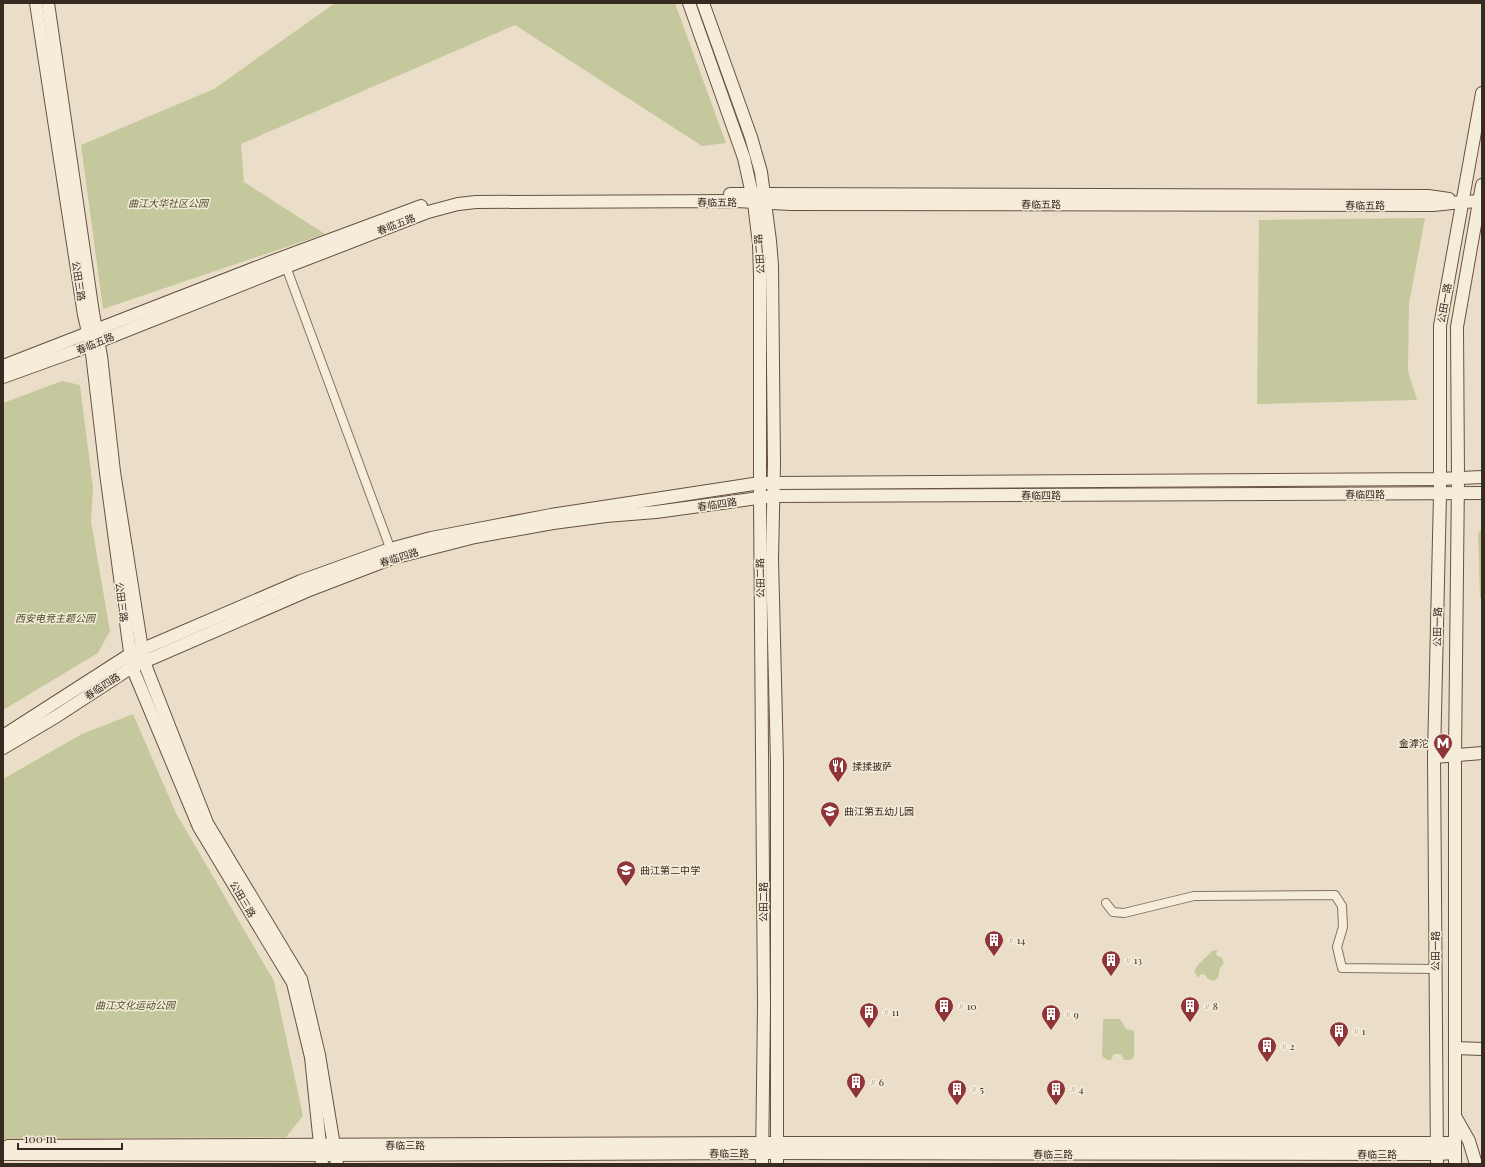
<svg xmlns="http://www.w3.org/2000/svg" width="1485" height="1167" viewBox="0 0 1485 1167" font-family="'Playfair Display','Noto Sans SC',serif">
<rect width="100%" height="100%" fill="#ebdec8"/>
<!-- green -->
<g fill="#c5c89c">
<path d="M335,3H675L726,143L702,146L515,25L241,144L244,182L325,234L103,309L81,145L214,89Z"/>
<path d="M1425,218L1409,304L1408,371L1417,400L1257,404L1259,220Z"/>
<path d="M62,381L80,385L93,488L91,521L110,631L98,653L3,710V403Z"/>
<path d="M1482,528V598H1480L1478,534Z"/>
<path d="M133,714L176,813L274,981L303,1116L286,1137L3,1139V779L82,734Z"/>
<path d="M1217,950L1216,955L1222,958L1224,963L1220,968L1218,978L1213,981L1208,979L1205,975L1201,974L1198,978L1194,971C1198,963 1206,958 1212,951Z"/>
<path d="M1103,1019H1120L1126,1029L1134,1031V1057L1130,1060H1124L1121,1054H1114L1111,1060H1107L1102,1056Z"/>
</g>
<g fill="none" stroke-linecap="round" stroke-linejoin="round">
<!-- street casing -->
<g stroke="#85715e" stroke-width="10">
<g id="street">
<path d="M285,264L392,553"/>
<path d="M1106,903L1113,912L1124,913L1194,896L1335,895L1342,906L1343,927L1337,947L1342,968L1435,969"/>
</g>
</g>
<!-- secondary casing -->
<g stroke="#675241" stroke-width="14">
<g id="secondary">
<path d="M36,3L84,315L91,345L106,473L132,667L199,827L293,983L311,1057L322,1164"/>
<path d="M48,3L93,313L101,356L114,472L144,662L207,823L301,979L319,1055L337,1164"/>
<path d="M689,3L744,158L754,203L759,244L760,275V498L764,1006L762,1164"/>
<path d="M703,3L751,137L761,172L770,241L772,265L774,464L772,559L777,762V1164"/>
<path d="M730,194L1428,196L1449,199"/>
<path d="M3,366L273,261L421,206"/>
<path d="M3,377L75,351L286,267L428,212L458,204L476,202L737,201L791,204L1433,205L1462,202L1482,201"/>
<path d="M3,736L129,655L301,581L390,549L431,538L551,515L760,483H774L1440,479L1482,477"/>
<path d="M3,748L57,716L132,667L307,591L393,558L475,537L553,523L606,516L656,512L773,496L1482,493"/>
<path d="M1434,757L1482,753"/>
<path d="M1455,1048L1482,1049"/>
<path d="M1456,1118L1469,1141L1476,1164"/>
<path d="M8,1146L762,1143H1455"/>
<path d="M3,1154L322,1155L762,1153L1436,1154L1455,1153"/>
<path d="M1437,1164L1434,757L1440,494V326L1482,93"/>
<path d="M1455,1164V755L1458,477L1457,327L1482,185"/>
</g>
</g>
<!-- street -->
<use href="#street" stroke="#f6ecda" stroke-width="8"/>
<!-- secondary -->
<use href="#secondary" stroke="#f6ecda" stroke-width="12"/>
</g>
<!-- icons -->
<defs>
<g id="metro-pin" transform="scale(1)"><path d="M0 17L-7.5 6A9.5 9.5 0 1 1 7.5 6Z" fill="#8f3439" stroke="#f3e9d7"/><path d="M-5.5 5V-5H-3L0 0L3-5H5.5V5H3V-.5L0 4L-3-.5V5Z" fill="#fff"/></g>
<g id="restaurant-pin" transform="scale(1)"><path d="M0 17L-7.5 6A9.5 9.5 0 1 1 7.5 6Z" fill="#8f3439" stroke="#f3e9d7"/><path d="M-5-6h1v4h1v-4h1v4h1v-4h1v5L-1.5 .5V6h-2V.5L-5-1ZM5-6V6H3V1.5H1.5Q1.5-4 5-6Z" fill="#fff"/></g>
<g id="school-pin" transform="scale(1)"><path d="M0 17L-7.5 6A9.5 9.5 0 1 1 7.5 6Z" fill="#8f3439" stroke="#f3e9d7"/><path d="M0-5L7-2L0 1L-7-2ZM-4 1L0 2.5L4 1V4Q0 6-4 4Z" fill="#fff"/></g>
<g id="building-pin" transform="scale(1)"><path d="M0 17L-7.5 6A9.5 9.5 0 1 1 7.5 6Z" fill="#8f3439" stroke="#f3e9d7"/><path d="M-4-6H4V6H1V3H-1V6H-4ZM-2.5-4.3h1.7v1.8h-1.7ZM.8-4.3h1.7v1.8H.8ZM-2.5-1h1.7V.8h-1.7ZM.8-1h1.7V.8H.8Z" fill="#fff"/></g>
</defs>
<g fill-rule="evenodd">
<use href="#metro-pin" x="1443" y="743"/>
<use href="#restaurant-pin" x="838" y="766"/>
<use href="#school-pin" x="830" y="811"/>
<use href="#school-pin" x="626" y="870"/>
<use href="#building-pin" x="994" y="940"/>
<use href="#building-pin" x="1111" y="960"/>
<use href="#building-pin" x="944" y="1006"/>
<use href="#building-pin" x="1190" y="1006"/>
<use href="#building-pin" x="869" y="1012"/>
<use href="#building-pin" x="1051" y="1014"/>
<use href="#building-pin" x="1339" y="1031"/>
<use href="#building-pin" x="1267" y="1046"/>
<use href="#building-pin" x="856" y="1082"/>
<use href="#building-pin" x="957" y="1089"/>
<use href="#building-pin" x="1056" y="1089"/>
</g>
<g text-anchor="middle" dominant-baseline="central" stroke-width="3.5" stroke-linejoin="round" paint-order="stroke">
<!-- street labels -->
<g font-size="10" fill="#372a21" stroke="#f3e9d7">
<text x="717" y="202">春临五路</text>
<text x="1041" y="204">春临五路</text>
<text x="1365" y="205">春临五路</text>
<text transform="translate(396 224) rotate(-21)">春临五路</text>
<text transform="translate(759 254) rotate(-94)">公田二路</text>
<text transform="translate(79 281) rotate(81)">公田三路</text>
<text transform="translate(1444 303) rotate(-80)">公田一路</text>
<text transform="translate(95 343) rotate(-22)">春临五路</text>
<text x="1365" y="494">春临四路</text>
<text x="1041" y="495">春临四路</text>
<text transform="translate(717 504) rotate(-8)">春临四路</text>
<text transform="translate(399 557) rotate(-17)">春临四路</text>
<text transform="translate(760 578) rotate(-91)">公田二路</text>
<text transform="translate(122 602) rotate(83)">公田三路</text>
<text transform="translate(1437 627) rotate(-89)">公田一路</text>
<text transform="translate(102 686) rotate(-33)">春临四路</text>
<text transform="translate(243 899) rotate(59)">公田三路</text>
<text transform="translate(763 902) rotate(-90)">公田二路</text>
<text transform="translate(1435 951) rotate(-90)">公田一路</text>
<text x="405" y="1145">春临三路</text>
<text x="729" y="1153">春临三路</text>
<text x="1053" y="1154">春临三路</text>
<text x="1377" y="1154">春临三路</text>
</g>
<!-- park labels -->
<g font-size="10" font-style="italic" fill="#495129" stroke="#f3e9d7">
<text x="168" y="203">曲江大华社区公园</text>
<text x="55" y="618">西安电竞主题公园</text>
<text x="135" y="1005">曲江文化运动公园</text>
</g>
<!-- poi labels -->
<g font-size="10" fill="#372a21" stroke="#f3e9d7" text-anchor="start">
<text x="1429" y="743" text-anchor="end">金滹沱</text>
<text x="852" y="766">揉揉披萨</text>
<text x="844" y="811">曲江第五幼儿园</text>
<text x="640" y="870">曲江第二中学</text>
<text x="1008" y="940"># 14</text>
<text x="1125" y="960"># 13</text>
<text x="958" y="1006"># 10</text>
<text x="1204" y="1006"># 8</text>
<text x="883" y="1012"># 11</text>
<text x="1065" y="1014"># 9</text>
<text x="1353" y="1031"># 1</text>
<text x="1281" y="1046"># 2</text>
<text x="870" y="1082"># 6</text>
<text x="971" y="1089"># 5</text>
<text x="1070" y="1089"># 4</text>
</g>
</g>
<!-- border -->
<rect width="1485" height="1167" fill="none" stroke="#372a21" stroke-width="8"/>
<!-- scale -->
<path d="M18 1143v6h104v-6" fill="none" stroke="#372a21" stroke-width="2"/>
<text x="24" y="1143" font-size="12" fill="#372a21" stroke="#f3e9d7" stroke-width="3" paint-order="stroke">100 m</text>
</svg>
